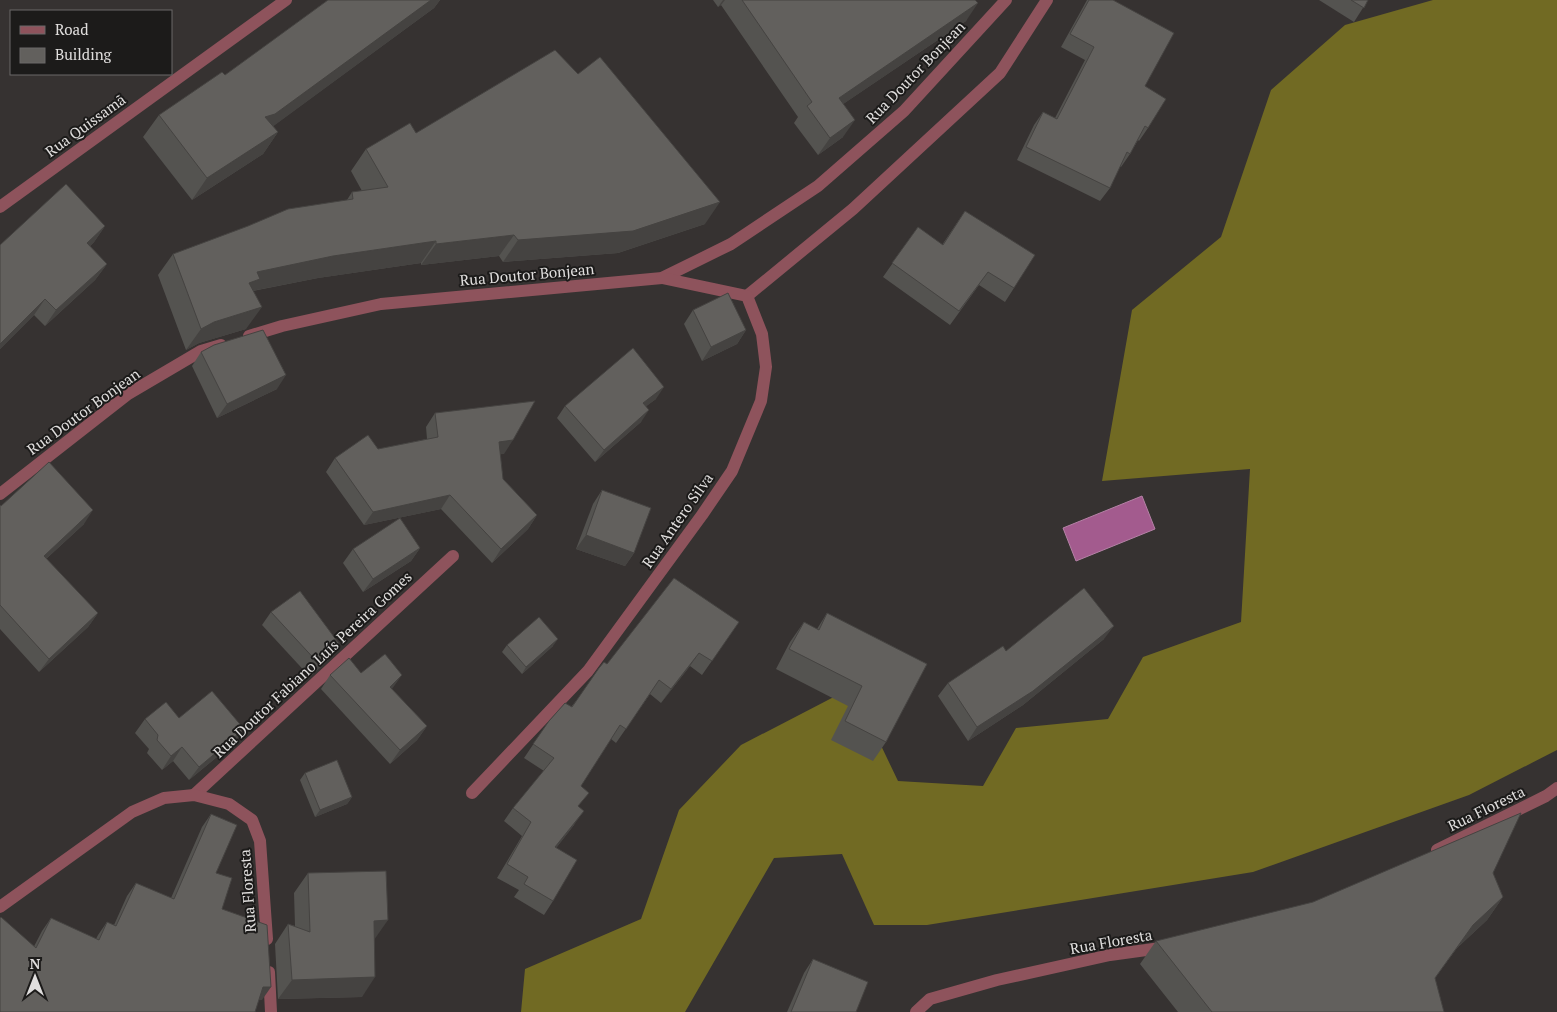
<svg xmlns="http://www.w3.org/2000/svg" width="1557" height="1012" viewBox="0 0 1557 1012" font-family="'PT Serif',serif">
<rect width="100%" height="100%" fill="#363231"/>
<!-- forest -->
<path fill="#716a23" d="M1433,0H1557V750L1469,795L1253,872L927,925H874L842,854L774,858L685,1012H521L525,969L641,919L679,810L741,745L853,687L898,781L983,786L1016,728L1108,719L1143,657L1241,622L1250,469L1102,481L1132,310L1221,237L1271,90L1345,25Z"/>
<!-- water -->
<path fill="#a35b8e" stroke="#b582a6" d="M1142,496L1155,529L1076,561L1063,528Z"/>
<g fill="none" stroke-linecap="round" stroke-linejoin="round">
<!-- service -->
<path stroke="#8e535c" stroke-width="12" d="M747,296L853,209L1000,73L1047,0"/>
<!-- minor -->
<g stroke="#8e535c" stroke-width="12">
<path d="M249,336L282,326L381,304L662,278L731,244L818,186L904,111L1006,0"/>
<path d="M0,494L128,394L201,351L221,345"/>
<path d="M472,793L588,671L702,515L732,471L761,401L766,367L762,334L747,296L662,278"/>
<path d="M194,795L453,556"/>
<path d="M1437,850L1546,796L1557,788"/>
<path d="M0,907L132,812L164,798L194,795L229,804L252,820L260,841L267,939"/>
<path d="M269,972L271,1012"/>
<path d="M916,1012L930,999L997,980L1110,955L1168,947"/>
</g>
<!-- tertiary -->
<path stroke="#8e535c" stroke-width="12" d="M0,207L286,0"/>
</g>
<!-- wall -->
<g fill="#545350">
<path d="M328,0H440L434,8L273,126L278,132L263,154L192,200L143,137L159,115L225,75Z"/>
<path d="M713,0H975L966,21L843,104V137L818,155L794,123L798,117L721,5L718,7Z"/>
<path d="M1087,0H1113L1145,86L1148,128L1139,141L1138,140L1130,154L1121,167L1120,166L1110,188L1100,201L1017,160L1034,125L1043,112L1055,118L1085,60L1061,47Z"/>
<path d="M1319,0H1368L1354,22Z"/>
<path d="M416,133L705,224L618,253L503,262L499,256L421,265V263L318,278L253,291L246,329L199,343L186,350L158,275L173,254L347,200L352,192L362,191L351,171L366,149Z"/>
<path d="M965,211L1014,288L1005,302L979,285L950,325L883,277L918,227L942,245Z"/>
<path d="M105,226L94,242L90,246L107,264L95,280L45,326L34,315L0,349V245Z"/>
<path d="M693,310L746,330L737,344L702,361L684,324Z"/>
<path d="M201,352L277,389L217,418L192,366Z"/>
<path d="M656,399L646,406L641,422L595,462L557,418L565,406Z"/>
<path d="M435,413L504,454H500L503,479L537,515L528,529L492,563L441,509L364,525L326,472L335,458L427,439L426,427Z"/>
<path d="M602,490L634,553L625,566L576,549L593,504Z"/>
<path d="M0,505L1,506L84,524L46,559L98,613L88,627L39,672L0,629Z"/>
<path d="M420,548L411,561L363,592L343,563L353,549Z"/>
<path d="M271,612L340,645L330,658L310,677L262,625Z"/>
<path d="M827,613L927,664L886,742L873,761L831,740L848,706L776,669L790,642L804,622L817,629Z"/>
<path d="M739,622L702,675L690,666L661,703L650,694L616,743L611,739L581,786L579,807L574,825L556,848L553,901L544,915L514,897L519,890L497,878L522,836L504,821L513,808L544,771L524,758L549,721L571,707L607,664Z"/>
<path d="M1104,639L1023,705L968,741L938,696L948,683L1006,651Z"/>
<path d="M507,645L553,646L522,674L502,652Z"/>
<path d="M361,673L392,689L427,726L417,740L390,764L321,689L330,675Z"/>
<path d="M179,718L235,742L189,780L173,761L162,770L147,753L149,749L135,733L145,719Z"/>
<path d="M305,773L352,797L347,804L315,817L300,780Z"/>
<path d="M211,814L216,873L222,909L262,1000L0,1012L42,931L51,918L96,939L98,935L107,922L114,925L127,896L136,883L171,898L202,827Z"/>
<path d="M308,873L374,940L362,997L278,999L275,944L288,924L295,926L294,893Z"/>
<path d="M1493,873L1503,897L1487,920L1457,948L1435,978L1444,1012H1178L1140,964L1156,941Z"/>
<path d="M813,959L856,1012H787L804,973Z"/>
</g>
<!-- shaded-wall -->
<g fill="#454341">
<path d="M431,0H440L434,8L260,136L265,117Z"/>
<path d="M723,0H725L721,5L718,7Z"/>
<path d="M978,3L966,21L827,115L839,98Z"/>
<path d="M855,120L843,137L818,155L830,138Z"/>
<path d="M278,132L263,154L192,200L207,178Z"/>
<path d="M720,202L705,224L618,253L503,262L518,240Z"/>
<path d="M105,226L94,242L76,259L87,243Z"/>
<path d="M514,235L499,256L421,265L436,244Z"/>
<path d="M436,241L421,263L318,278L252,291L234,305L257,272L333,256Z"/>
<path d="M107,264L95,280L45,326L56,310Z"/>
<path d="M45,299L34,315L0,349V344Z"/>
<path d="M262,307L246,329L199,343L186,350L201,329L214,322Z"/>
<path d="M746,330L737,344L702,361L711,347Z"/>
<path d="M286,375L277,389L217,418L227,404Z"/>
<path d="M664,387L656,399L635,415L643,403Z"/>
<path d="M649,410L641,422L595,462L604,450Z"/>
<path d="M513,440L504,454L489,455L499,442Z"/>
<path d="M450,495L441,509L364,525L373,512Z"/>
<path d="M93,510L84,524L34,570L44,556Z"/>
<path d="M537,515L528,529L492,563L501,549Z"/>
<path d="M586,535L634,553L625,566L576,549Z"/>
<path d="M420,548L411,561L363,592L373,579Z"/>
<path d="M98,613L88,627L39,672L49,659Z"/>
<path d="M1114,626L1104,639L1023,705L968,741L977,727Z"/>
<path d="M558,639L553,646L522,674L526,667Z"/>
<path d="M340,645L330,658L310,677L319,664Z"/>
<path d="M699,653L690,666L661,703L671,689Z"/>
<path d="M402,675L392,689L390,687Z"/>
<path d="M427,726L417,740L390,764L400,750Z"/>
<path d="M244,729L235,742L189,780L199,767Z"/>
<path d="M182,747L173,761L162,770L171,756Z"/>
<path d="M352,797L347,804L315,817L320,810Z"/>
<path d="M584,811L574,825L546,861L555,847Z"/>
<path d="M1503,897L1487,920L1457,948L1473,925Z"/>
<path d="M388,920L374,940V921Z"/>
<path d="M375,977L362,997L278,999L292,980Z"/>
<path d="M263,987H271L262,1000H254Z"/>
</g>
<!-- building -->
<g fill="#62605d" stroke="#454341">
<path d="M328,0H431L275,114L265,117L278,132L207,178L159,115L222,72L225,75Z"/>
<path d="M742,0H975L978,3L839,98L855,120L830,138L807,106L812,102Z"/>
<path d="M1089,0H1113L1174,33L1145,86L1166,99L1148,128L1145,126L1130,154L1127,152L1110,188L1026,147L1043,112L1057,119L1094,47L1070,34Z"/>
<path d="M1351,0H1368L1364,8Z"/>
<path d="M555,50L578,74L600,57L720,202L633,231L518,240L514,235L436,244V241L333,256L257,272L260,279L249,283L262,307L214,322L201,329L173,254L248,226L288,209L353,199L352,192L388,187L366,149L410,123L416,133Z"/>
<path d="M66,184L105,226L87,243L107,264L56,310L45,299L0,344V245Z"/>
<path d="M965,211L1035,255L1014,288L988,272L959,311L892,263L918,227L943,245Z"/>
<path d="M728,293L746,330L711,347L693,310Z"/>
<path d="M263,330L286,375L227,404L201,352L214,345Z"/>
<path d="M633,348L664,387L643,403L649,410L604,450L565,406Z"/>
<path d="M535,401L513,440L499,442L503,479L537,515L501,549L450,495L373,512L335,458L368,435L378,449L438,437L435,413Z"/>
<path d="M49,462L93,510L44,556L98,613L49,659L0,605V505L1,506Z"/>
<path d="M602,490L651,508L634,553L586,535Z"/>
<path d="M400,518L420,548L373,579L353,549Z"/>
<path d="M674,578L739,622L712,661L699,653L671,689L659,680L626,729L620,725L581,786L589,793L578,806L584,811L555,847L577,860L553,901L524,884L528,877L507,864L531,822L513,808L554,758L533,744L549,721L565,703L572,707L599,668L604,662L607,664Z"/>
<path d="M1084,588L1114,626L1033,691L977,727L948,683L1003,646L1006,651Z"/>
<path d="M300,591L340,645L319,664L271,612Z"/>
<path d="M827,613L927,664L886,742L845,721L862,686L789,649L804,622L819,630Z"/>
<path d="M539,617L558,639L526,667L507,645Z"/>
<path d="M385,654L402,675L390,687L427,726L400,750L330,675L349,658L361,673Z"/>
<path d="M212,691L244,729L199,767L182,747L171,756L157,740L158,735L145,719L166,702L179,718Z"/>
<path d="M337,760L352,797L320,810L305,773Z"/>
<path d="M1521,813L1493,873L1503,897L1473,925L1435,978L1444,1012H1212L1156,941L1313,902Z"/>
<path d="M211,814L237,825L216,873L232,878L222,909L267,925L271,987H263L255,1012H0V918L1,917L36,948L51,918L99,940L107,922L116,926L136,883L174,899Z"/>
<path d="M386,871L388,920L374,921L375,977L292,980L288,924L310,932L308,873Z"/>
<path d="M813,959L868,982L856,1012H791Z"/>
</g>
<g text-anchor="middle" dominant-baseline="central" stroke-width="4" stroke-linejoin="round" paint-order="stroke">
<!-- street labels -->
<g font-size="15" fill="#e0dedd" stroke="#1c1b1a">
<text transform="translate(915 72) rotate(-46)">Rua Doutor Bonjean</text>
<text transform="translate(85 125) rotate(-36)">Rua Quissamã</text>
<text transform="translate(527 274) rotate(-5)">Rua Doutor Bonjean</text>
<text transform="translate(83 411) rotate(-36)">Rua Doutor Bonjean</text>
<text transform="translate(677 520) rotate(-55)">Rua Antero Silva</text>
<text transform="translate(312 664) rotate(-43)">Rua Doutor Fabiano Luís Pereira Gomes</text>
<text transform="translate(1486 808) rotate(-26)">Rua Floresta</text>
<text transform="translate(247 891) rotate(-94)">Rua Floresta</text>
<text transform="translate(1111 941) rotate(-10)">Rua Floresta</text>
</g>
</g>
<!-- legend -->
<rect x="10" y="10" width="162" height="65" fill="#1c1b1a" stroke="#6a6968"/>
<rect x="20" y="26" width="25" height="8" fill="#8e535c" stroke="#6a6968"/>
<text x="55" y="35" font-size="15" fill="#e0dedd">Road</text>
<rect x="20" y="48" width="25" height="15" fill="#62605d" stroke="#6a6968"/>
<text x="55" y="60" font-size="15" fill="#e0dedd">Building</text>
<!-- north arrow -->
<g transform="translate(35 977)" stroke="#1c1b1a" stroke-width="4" paint-order="stroke">
<path d="M0-4L9 19L0 12L-9 19Z" fill="#e0dedd"/>
<text y="-8" font-size="14" font-weight="bold" text-anchor="middle" fill="#e0dedd">N</text>
</g>
</svg>
